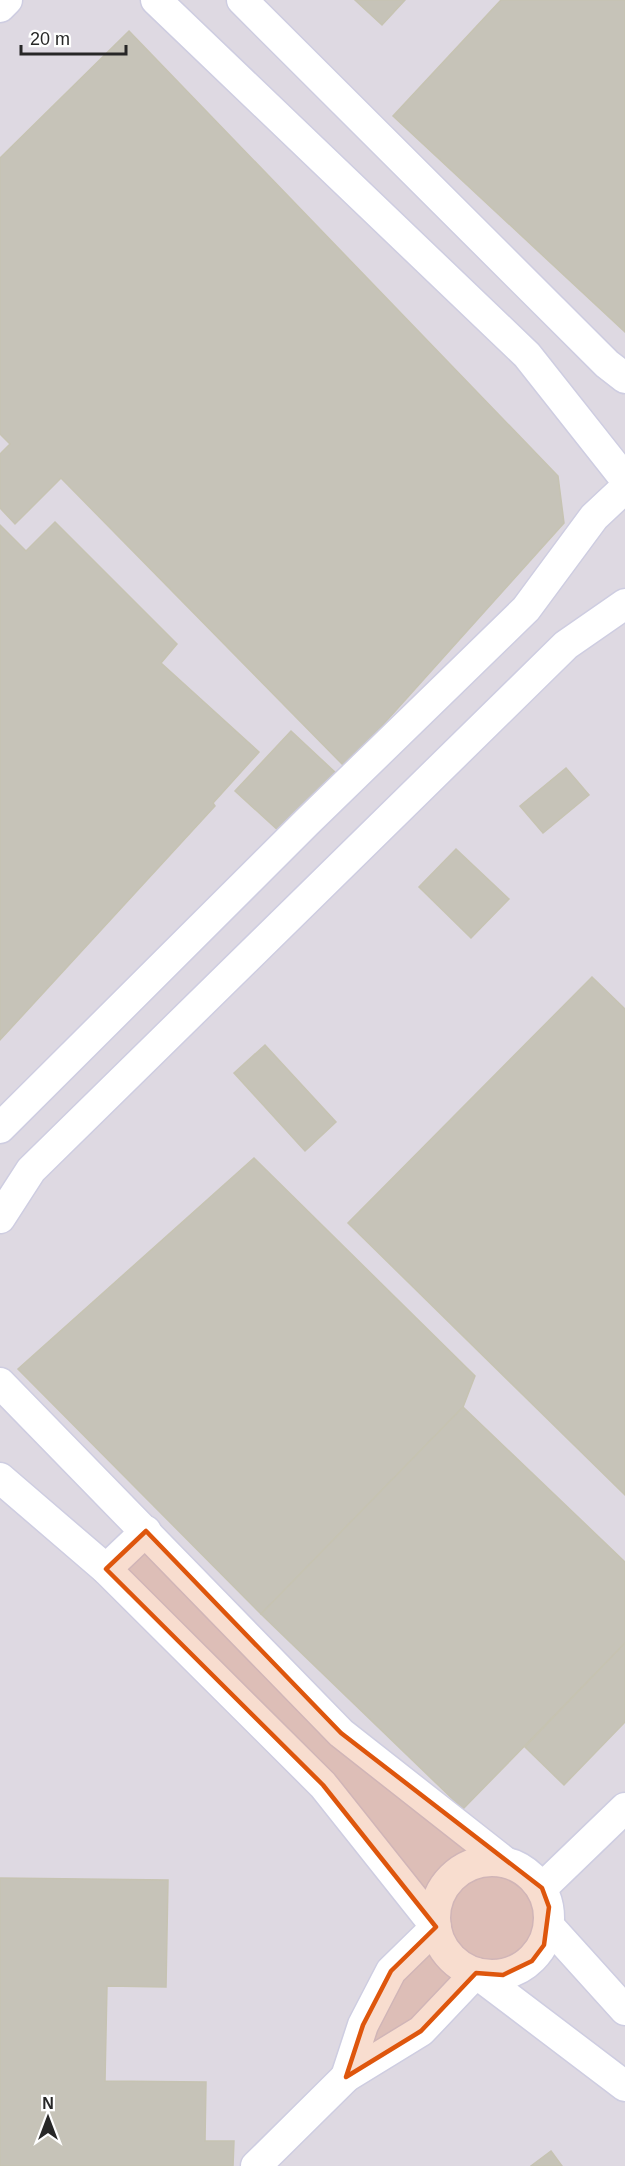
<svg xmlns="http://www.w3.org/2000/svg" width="625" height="2166" viewBox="0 0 625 2166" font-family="Arial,sans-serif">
<rect width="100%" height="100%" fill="#ebe6d8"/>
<!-- industrial -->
<rect fill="#ded9e2" x="0" y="0" width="625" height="2166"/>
<!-- building -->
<g fill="#c6c3b8" stroke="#c6c3b2" stroke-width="1.5">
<path d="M355,0H405L382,25Z"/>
<path d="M501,0H625V332L393,116Z"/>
<path d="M129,31L558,476L564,523L345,767L61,478L15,524L0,508V454L10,444L0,434V158Z"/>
<path d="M55,522L177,644L161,663L259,752L213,803L215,806L0,1040V525L26,551Z"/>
<path d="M291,731L337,774L281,833L235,791Z"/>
<path d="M566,768L589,795L543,833L520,806Z"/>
<path d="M456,849L509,899L471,938L419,887Z"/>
<path d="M592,977L625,1009V1495L348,1223Z"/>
<path d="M265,1045L336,1122L305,1151L234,1073Z"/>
<path d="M254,1158L475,1376L463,1407L261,1614L18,1369Z"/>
<path d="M463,1407L625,1562V1643L463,1809L261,1614Z"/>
<path d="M625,1643V1722L564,1785L525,1747Z"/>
<path d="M0,1878L168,1880L166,1987L107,1986L105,2081L206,2082L205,2141H234L233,2166H0Z"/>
<path d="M551,2151L562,2166H531Z"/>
</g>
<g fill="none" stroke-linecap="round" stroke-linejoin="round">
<!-- minor casing -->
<g stroke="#cecde1" stroke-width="33">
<g id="minor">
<path d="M156,0L527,355L625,479"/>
<path d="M242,0L607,364L625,378"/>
<path d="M0,7L7,0"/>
<path d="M0,1128L306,823L526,609L594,517L625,488"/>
<path d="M0,1218L31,1170L566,645L625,604"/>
<path d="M0,1383L341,1733L505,1862"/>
<path d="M0,1478L106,1569L323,1785L436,1927L391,1971L363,2025L346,2077"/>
<path d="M106,1569L146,1531"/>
<circle cx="492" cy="1918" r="57"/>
<path d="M542,1888L625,1808"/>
<path d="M550,1927L625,2010"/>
<path d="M256,2166L346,2077L421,2031L476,1973L625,2086"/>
</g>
</g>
<!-- minor -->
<use href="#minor" stroke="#fff" stroke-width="30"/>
</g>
<!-- marked area -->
<path fill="#de560d" fill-opacity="0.2" stroke="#de560d" stroke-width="4.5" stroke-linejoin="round" d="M146,1531L341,1733L542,1888L549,1907L544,1945L532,1961L503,1975L476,1973L421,2031L346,2077L363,2025L391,1971L436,1927L323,1785L106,1569Z"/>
<!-- north arrow -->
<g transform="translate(48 2118)" stroke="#ffffff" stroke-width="4.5" paint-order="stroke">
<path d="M0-4.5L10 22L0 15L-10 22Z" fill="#272727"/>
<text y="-9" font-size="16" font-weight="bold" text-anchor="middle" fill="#272727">N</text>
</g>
<!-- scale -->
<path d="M21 45v9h105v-9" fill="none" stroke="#272727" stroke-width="3"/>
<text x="30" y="45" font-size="18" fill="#272727" stroke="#ffffff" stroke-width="4.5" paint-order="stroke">20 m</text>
</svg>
